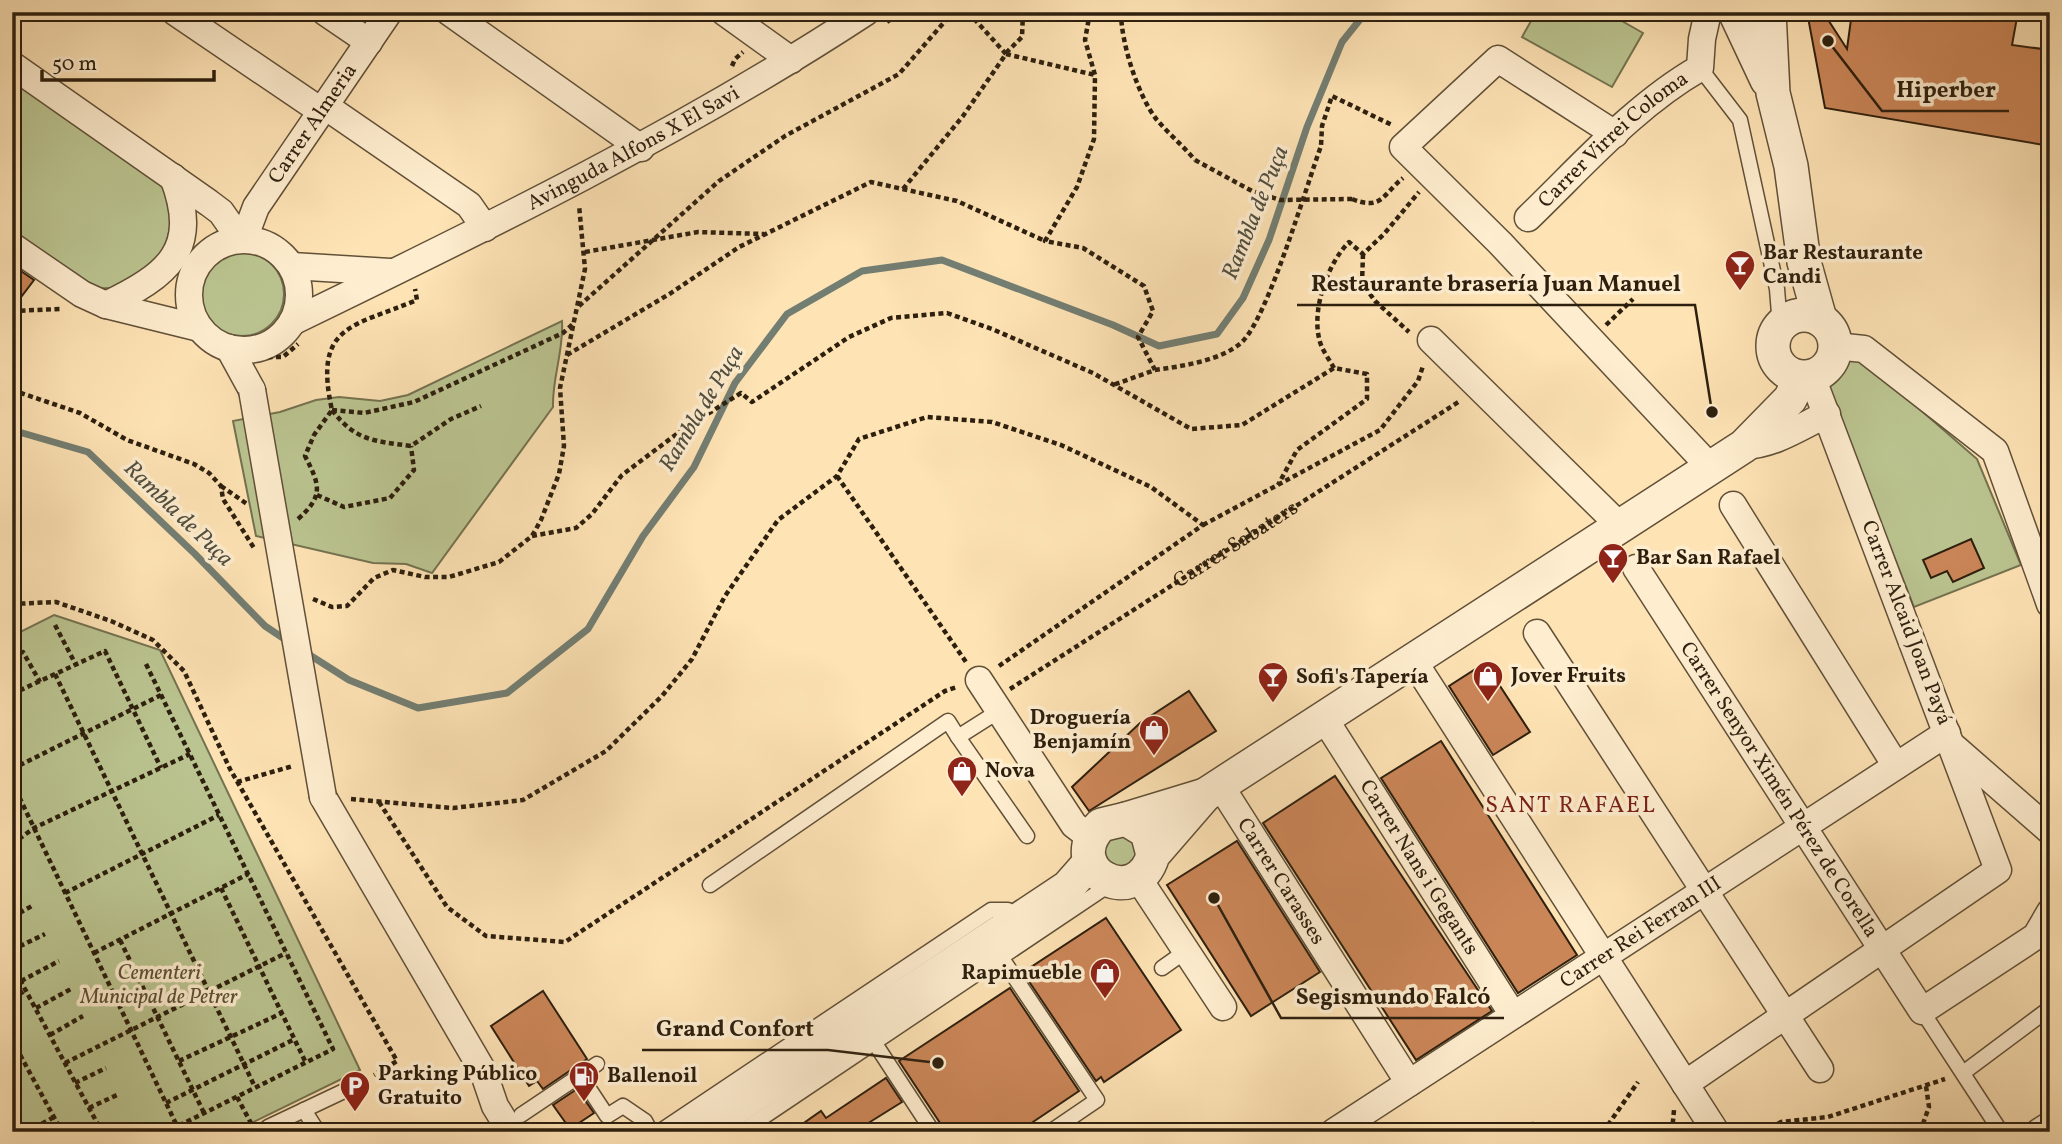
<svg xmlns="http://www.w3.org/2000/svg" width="2062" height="1144" viewBox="0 0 2062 1144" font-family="Vollkorn,serif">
<rect width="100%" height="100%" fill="#fee3b5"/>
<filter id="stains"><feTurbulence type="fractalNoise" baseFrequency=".00286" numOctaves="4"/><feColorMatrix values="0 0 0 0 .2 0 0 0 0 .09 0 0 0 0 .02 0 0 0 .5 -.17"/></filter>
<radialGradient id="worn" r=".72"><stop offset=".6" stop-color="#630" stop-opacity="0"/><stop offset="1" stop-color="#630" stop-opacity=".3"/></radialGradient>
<!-- green -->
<g fill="#bbc591" stroke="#747250" stroke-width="2">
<path d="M1536,12H1606L1643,33L1612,87L1522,37Z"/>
<path d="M12,76C51,104 90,132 129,161C139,167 158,176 163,186C187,230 152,293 100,288C67,284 39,256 12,238Z"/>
<circle cx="242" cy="294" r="42"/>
<path d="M562,321C564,351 552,378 553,407L432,573L406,564L373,563L256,536L233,421L280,412L316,400L339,397L380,401L408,395Z"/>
<path d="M1847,357L1863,360L1977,459L2021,565L1914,607L1826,385L1843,370Z"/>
<path d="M54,615L160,650L360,1070L233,1132H12V636Z"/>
<path d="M1122,830L1142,849L1123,870L1104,859V843Z"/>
</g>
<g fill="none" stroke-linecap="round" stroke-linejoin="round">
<!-- stream -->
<g stroke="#737e72" stroke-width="7">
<path d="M12,430L88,452L195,554L265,626L289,642"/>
<path d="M305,652L349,680L418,708L507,693L588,629L643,536L694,467L735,383L787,314L862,271L942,260L1113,325L1159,346L1217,334L1243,298L1269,240L1307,127L1342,42L1366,12"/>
</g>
</g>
<!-- building -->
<g fill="#cb8658" stroke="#2d1f0e" stroke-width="2">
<path d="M1807,12H1823L1847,49L1852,12H2018L2012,45L2050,50V146L1825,108Z"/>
<path d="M12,265L34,280L12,309Z"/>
<path d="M1971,539L1984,568L1953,582L1947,571L1931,578L1923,560Z"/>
<path d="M1485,663L1530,732L1493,755L1449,686Z"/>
<path d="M1189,691L1216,731L1089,811L1072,787L1140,723Z"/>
<path d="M1441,741L1577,955L1518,993L1381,778Z"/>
<path d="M1335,776L1492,1011L1416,1060L1263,823Z"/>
<path d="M1237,841L1320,972L1251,1016L1167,885Z"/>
<path d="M1106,918L1181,1030L1104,1082L1101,1077L1096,1081L1026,977L1032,974L1028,969Z"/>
<path d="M1010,988L1079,1091L1018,1132H946L899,1061Z"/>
<path d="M543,991L587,1059L543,1089L537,1081L529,1086L491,1026Z"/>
<path d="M886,1078L902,1102L870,1122L876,1132H791L821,1111L826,1118Z"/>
<path d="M577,1089L594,1113L570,1129L553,1105Z"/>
</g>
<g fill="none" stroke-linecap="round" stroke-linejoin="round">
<!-- service casing -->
<g stroke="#615038" stroke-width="17">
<g id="service">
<path d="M1700,68L1740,120L1777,289L1780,326"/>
<path d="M999,711L958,737L1027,836"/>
<path d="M710,885L948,721L958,737"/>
<path d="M1001,957L1097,1100L1050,1132"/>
<path d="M1162,968L1186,951"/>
<path d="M1922,1011L2001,1132"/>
<path d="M874,1042L933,1132"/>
<path d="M1963,1073L2050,1008"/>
<path d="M580,1075L607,1116L623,1106L645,1121L651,1132"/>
<path d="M304,1110L318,1132"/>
<path d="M521,1115L597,1064"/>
<path d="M270,1132L268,1127L361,1083"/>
<path d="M659,1132L991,910H1008L1018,919"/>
<path d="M741,1132L1112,883"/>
</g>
</g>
<!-- minor casing -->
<g stroke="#615038" stroke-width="29">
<g id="minor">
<path d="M175,12L321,111"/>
<path d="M325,12L369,42"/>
<path d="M449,12L641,148"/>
<path d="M724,12L791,60"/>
<path d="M12,65L209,203L221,212L240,239"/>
<path d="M325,106L469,205L485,228"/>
<path d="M1615,134L1498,59L1403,147L1500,243L1711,468"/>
<path id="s2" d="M1528,218C1582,166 1635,105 1700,68L1702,39L1708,12"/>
<path id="s3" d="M244,239L256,207L389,12"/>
<circle cx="244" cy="295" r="55"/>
<path d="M12,246L82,294L106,305L199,328"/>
<path d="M292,266L390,272"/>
<path d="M106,305C168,275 201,250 173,177"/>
<path id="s4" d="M292,322C488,227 683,132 866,12"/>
<path d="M1431,340L1621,527"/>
<path d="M1835,346L1864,349L1995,451L2050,604"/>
<path d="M229,348L252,390"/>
<path d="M1744,446C1774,445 1800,427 1827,414"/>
<path d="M1733,505L1896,766"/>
<path id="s5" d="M1636,568L1922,1011L2036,936L2050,912"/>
<path d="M1537,633L1820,1069"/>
<path d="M1413,660L1716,1132"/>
<path d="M979,680L1074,825L1091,838"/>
<path id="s6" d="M1324,718L1513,1015"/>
<path d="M1955,748L2050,831"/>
<path id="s7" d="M1220,785L1409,1083"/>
<path d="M323,797L483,1071L495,1106L511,1132"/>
<path d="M1138,878L1223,1007"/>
<path d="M1685,1084L1998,870L1812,377"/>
<path id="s8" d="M1334,1132L1947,733"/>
<path d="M2039,1132L2050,1125"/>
</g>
</g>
<!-- tertiary casing -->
<g stroke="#615038" stroke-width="36">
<g id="tertiary">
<path d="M1735,12L1767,80"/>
<path d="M1769,12L1773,93L1791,166L1804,262L1820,319"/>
<circle cx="1804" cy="346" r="31"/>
<path d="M1126,819L1205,795"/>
<path d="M1153,855L1147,832L1126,819L1101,825C1058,870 1137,912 1153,855L1205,795L1744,446L1790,399L1801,378"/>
<path d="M699,1132L1068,887L1090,862"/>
</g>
</g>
<!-- path -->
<g stroke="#2d1f0e" stroke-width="4.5" stroke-dasharray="5 3.5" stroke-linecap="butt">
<path d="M1090,12L1085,40L1095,75L1094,139L1077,187L1045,241L1083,248L1144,286L1153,311L1138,337L1155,370L1113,385"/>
<path d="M1121,12C1121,43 1138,96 1157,120C1169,134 1183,146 1195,160"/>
<path d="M887,22L901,12"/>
<path d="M1006,53L1022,37L1023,12"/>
<path d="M1006,54L1095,75"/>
<path d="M732,66L735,59L743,52"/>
<path d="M903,189L963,116L1006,54L968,12"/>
<path d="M1352,199C1382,211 1383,194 1403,178"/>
<path d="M585,252L698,232L764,234"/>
<path d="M1363,254L1362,283L1375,301L1409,332"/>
<path d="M579,306L719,181L785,136L899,74L953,12"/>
<path d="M12,311L60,309"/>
<path d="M1606,325L1633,299"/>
<path d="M567,355L671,293L739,247L871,182L957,201L1045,241"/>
<path d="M259,357H283L298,344"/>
<path d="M1334,368C1329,359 1321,349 1319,338C1312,308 1328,263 1349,242L1363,254L1384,234L1419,192"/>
<path d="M1155,370C1182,366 1221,361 1242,342C1268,317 1306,187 1321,146L1322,126L1332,96L1392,125"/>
<path d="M12,390L80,413L127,440L194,464L209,473L221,486L223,499L254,548"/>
<path d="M332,410L364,413L414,402L563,333L573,324"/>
<path d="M332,410C355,441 375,441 411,446L451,419L481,406"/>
<path d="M837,476L966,662"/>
<path d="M221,486L247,504"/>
<path d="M317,495L344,507L390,498L414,470L411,446"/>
<path d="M298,519C324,496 320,485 305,456L314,435L332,410C313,325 352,327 417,300L415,289"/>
<path d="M1203,525L1380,430L1418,381L1423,366"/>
<path d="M532,536L576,528L592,514L622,475L682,430L741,393L752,402L849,337L891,318L947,313L992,329L1093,373L1191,429L1242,425L1334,368L1367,374V399L1297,450L1278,485"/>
<path d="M313,599L332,607L347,606L374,578L393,570L425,577H449L499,562L532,536L541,520L559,474L564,446L560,388L585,269L579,205"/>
<path d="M12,604L56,602L111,621L153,640L184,671L230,769L397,1061L374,1075"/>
<path d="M55,625L76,665"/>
<path d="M12,657L23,652L40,682"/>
<path d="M146,664L333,1049L166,1132"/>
<path d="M55,674L255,1087"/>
<path id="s1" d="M1010,689L1460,401"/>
<path d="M12,694L105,651L161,768"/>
<path d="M12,769L161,695"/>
<path d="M12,782L177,1126"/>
<path d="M237,782L293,766"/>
<path d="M351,799L453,808L523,800L606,751L662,696L692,659L725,596L778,520L837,476L859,439L927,417L992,422L1061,445L1151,487L1203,525L999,666"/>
<path d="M379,802L447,907L486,936L565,942L945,691L957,687"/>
<path d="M12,844L34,828L190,754"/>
<path d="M12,882L16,880"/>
<path d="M221,888L306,1063"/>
<path d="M65,893L219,815"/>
<path d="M12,917L32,906"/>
<path d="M120,940L204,1113"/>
<path d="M12,950L45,934"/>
<path d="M94,953L248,874"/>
<path d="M12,965L102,1132"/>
<path d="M21,981L59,961"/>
<path d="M12,999L26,990"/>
<path d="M36,1008L71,989"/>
<path d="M50,1035L83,1016"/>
<path d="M12,1040L62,1132"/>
<path d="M179,1061L282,1013"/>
<path d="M65,1063L286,953"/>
<path d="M75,1083L106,1068"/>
<path d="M237,1097L252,1125"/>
<path d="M166,1103L295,1039"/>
<path d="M12,1108L25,1132"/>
<path d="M89,1108L119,1094"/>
<path d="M27,1132L54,1117"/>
<path d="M1507,1132L1533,1124L1549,1132"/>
<path d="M1603,1132L1638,1082"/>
<path d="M1672,1132L1674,1110"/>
<path d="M1763,1132L1781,1122L1828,1117L1945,1079"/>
<path d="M1920,1132L1929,1107L1926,1086"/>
</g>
<!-- service -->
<use href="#service" stroke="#feedcf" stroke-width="14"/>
<!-- minor -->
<use href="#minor" stroke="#feedcf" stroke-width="26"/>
<!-- tertiary -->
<use href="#tertiary" stroke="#feedcf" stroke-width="33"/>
<!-- minor-bridge casing -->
<g stroke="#615038" stroke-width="29" stroke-linecap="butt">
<path id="minor-bridge" d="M252,390L323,797"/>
</g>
<!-- path-bridge -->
<path stroke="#2d1f0e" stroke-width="4.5" stroke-dasharray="5 3.5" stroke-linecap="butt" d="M1195,160L1252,191L1280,200L1352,199"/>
<!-- minor-bridge -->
<use href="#minor-bridge" stroke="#feedcf" stroke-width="26"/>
</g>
<!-- icons -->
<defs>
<g id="bar-pin" transform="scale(1.575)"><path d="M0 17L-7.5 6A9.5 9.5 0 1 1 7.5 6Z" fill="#8f2418" stroke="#feedcf"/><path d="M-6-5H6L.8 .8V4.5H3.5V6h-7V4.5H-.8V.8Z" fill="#fff"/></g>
<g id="shop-pin" transform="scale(1.575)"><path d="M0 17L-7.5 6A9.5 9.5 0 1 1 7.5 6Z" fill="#8f2418" stroke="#feedcf"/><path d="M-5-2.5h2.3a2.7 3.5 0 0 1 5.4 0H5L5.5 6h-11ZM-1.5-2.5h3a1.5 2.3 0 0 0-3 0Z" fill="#fff"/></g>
<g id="fuel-pin" transform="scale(1.575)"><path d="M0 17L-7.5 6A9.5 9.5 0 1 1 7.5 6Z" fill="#8f2418" stroke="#feedcf"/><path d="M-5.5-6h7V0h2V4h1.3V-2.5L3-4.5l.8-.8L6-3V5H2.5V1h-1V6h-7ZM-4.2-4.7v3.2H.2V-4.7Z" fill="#fff"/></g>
<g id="parking-pin" transform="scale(1.575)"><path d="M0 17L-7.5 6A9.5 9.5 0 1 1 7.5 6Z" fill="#8f2418" stroke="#feedcf"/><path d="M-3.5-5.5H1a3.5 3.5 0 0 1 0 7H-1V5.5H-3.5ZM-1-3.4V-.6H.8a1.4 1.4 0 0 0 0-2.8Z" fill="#fff"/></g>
</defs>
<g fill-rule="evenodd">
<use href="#bar-pin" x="1740" y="265"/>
<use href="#bar-pin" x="1613" y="558"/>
<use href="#shop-pin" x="1488" y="676"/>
<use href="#bar-pin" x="1273" y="677"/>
<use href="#shop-pin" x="1154" y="730"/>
<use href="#shop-pin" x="962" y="771"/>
<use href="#shop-pin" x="1105" y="973"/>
<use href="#fuel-pin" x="584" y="1076"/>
<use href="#parking-pin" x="355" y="1086"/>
</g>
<g text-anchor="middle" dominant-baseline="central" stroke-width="7" stroke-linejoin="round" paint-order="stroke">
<!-- street labels -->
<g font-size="21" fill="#2d1f0e" stroke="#feedcf">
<text stroke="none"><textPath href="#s3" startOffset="135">Carrer Almeria</textPath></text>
<text stroke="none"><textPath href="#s2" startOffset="116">Carrer Virrei Coloma</textPath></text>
<text stroke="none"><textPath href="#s4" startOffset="383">Avinguda Alfons X El Savi</textPath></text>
<text stroke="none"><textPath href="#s1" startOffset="268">Carrer Sabaters</textPath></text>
<text transform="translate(1906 623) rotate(69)">Carrer Alcaid Joan Payá</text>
<text stroke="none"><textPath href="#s5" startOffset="264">Carrer Senyor Ximén Pérez de Corella</textPath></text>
<text stroke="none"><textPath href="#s6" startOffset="177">Carrer Nans i Gegants</textPath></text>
<text stroke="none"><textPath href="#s7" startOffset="114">Carrer Carasses</textPath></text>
<text stroke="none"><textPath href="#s8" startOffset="366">Carrer Rei Ferran III</textPath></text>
</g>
<!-- poi labels -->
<g font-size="21" font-weight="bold" fill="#2d1f0e" stroke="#feedcf" text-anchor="start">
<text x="1763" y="253">Bar Restaurante<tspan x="1763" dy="24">Candi</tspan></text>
<text x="1636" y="558">Bar San Rafael</text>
<text x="1511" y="676">Jover Fruits</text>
<text x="1296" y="677">Sofi's Tapería</text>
<text x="1131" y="718" text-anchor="end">Droguería<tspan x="1131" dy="24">Benjamín</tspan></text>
<text x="985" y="771">Nova</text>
<text x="1082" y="973" text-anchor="end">Rapimueble</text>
<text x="378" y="1074">Parking Público<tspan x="378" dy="24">Gratuito</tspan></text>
<text x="607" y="1076">Ballenoil</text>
</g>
<!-- park labels -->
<g font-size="21" font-style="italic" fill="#585135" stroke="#feedcf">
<text x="159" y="973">Cementeri<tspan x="159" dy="24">Municipal de Petrer</tspan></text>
</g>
<!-- water labels -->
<g font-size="23" font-style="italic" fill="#504e40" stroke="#feedcf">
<text transform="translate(1256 213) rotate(-68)">Rambla de Puça</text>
<text transform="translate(702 409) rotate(-59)">Rambla de Puça</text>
<text transform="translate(178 514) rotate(44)">Rambla de Puça</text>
</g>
<!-- neighbourhood labels -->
<g font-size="23" letter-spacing="2" fill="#7a1f14" stroke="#feedcf">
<text x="1571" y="806">SANT RAFAEL</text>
</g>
</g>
<!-- callouts -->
<path fill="none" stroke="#2d1f0e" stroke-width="2.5" d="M1828 41L1882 111H2009M1712 412L1695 305H1297M1214 898L1281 1018H1504M938 1063L828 1050H642"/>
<g fill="#2d1f0e" stroke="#feedcf" stroke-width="2.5">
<circle cx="1828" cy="41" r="7"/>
<circle cx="1712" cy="412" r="7"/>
<circle cx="1214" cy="898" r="7"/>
<circle cx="938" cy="1063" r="7"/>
</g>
<g font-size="23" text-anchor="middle" font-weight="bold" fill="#2d1f0e" stroke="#feedcf" stroke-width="7" stroke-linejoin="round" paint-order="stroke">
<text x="1946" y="97">Hiperber</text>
<text x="1496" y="291">Restaurante brasería Juan Manuel</text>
<text x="1393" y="1004">Segismundo Falcó</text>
<text x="735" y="1036">Grand Confort</text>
</g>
<!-- margin -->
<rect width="2062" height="1144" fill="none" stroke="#fee3b5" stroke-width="42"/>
<rect x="14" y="14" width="2034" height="1116" fill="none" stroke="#2d1f0e" stroke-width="3.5"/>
<rect x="21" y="21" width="2020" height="1102" fill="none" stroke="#2d1f0e" stroke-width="2"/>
<!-- scale -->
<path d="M42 70v10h172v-10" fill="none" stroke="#2d1f0e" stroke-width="3.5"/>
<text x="52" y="70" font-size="21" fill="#2d1f0e" stroke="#feedcf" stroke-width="5" paint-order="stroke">50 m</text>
<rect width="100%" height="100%" filter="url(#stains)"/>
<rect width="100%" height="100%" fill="url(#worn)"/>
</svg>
